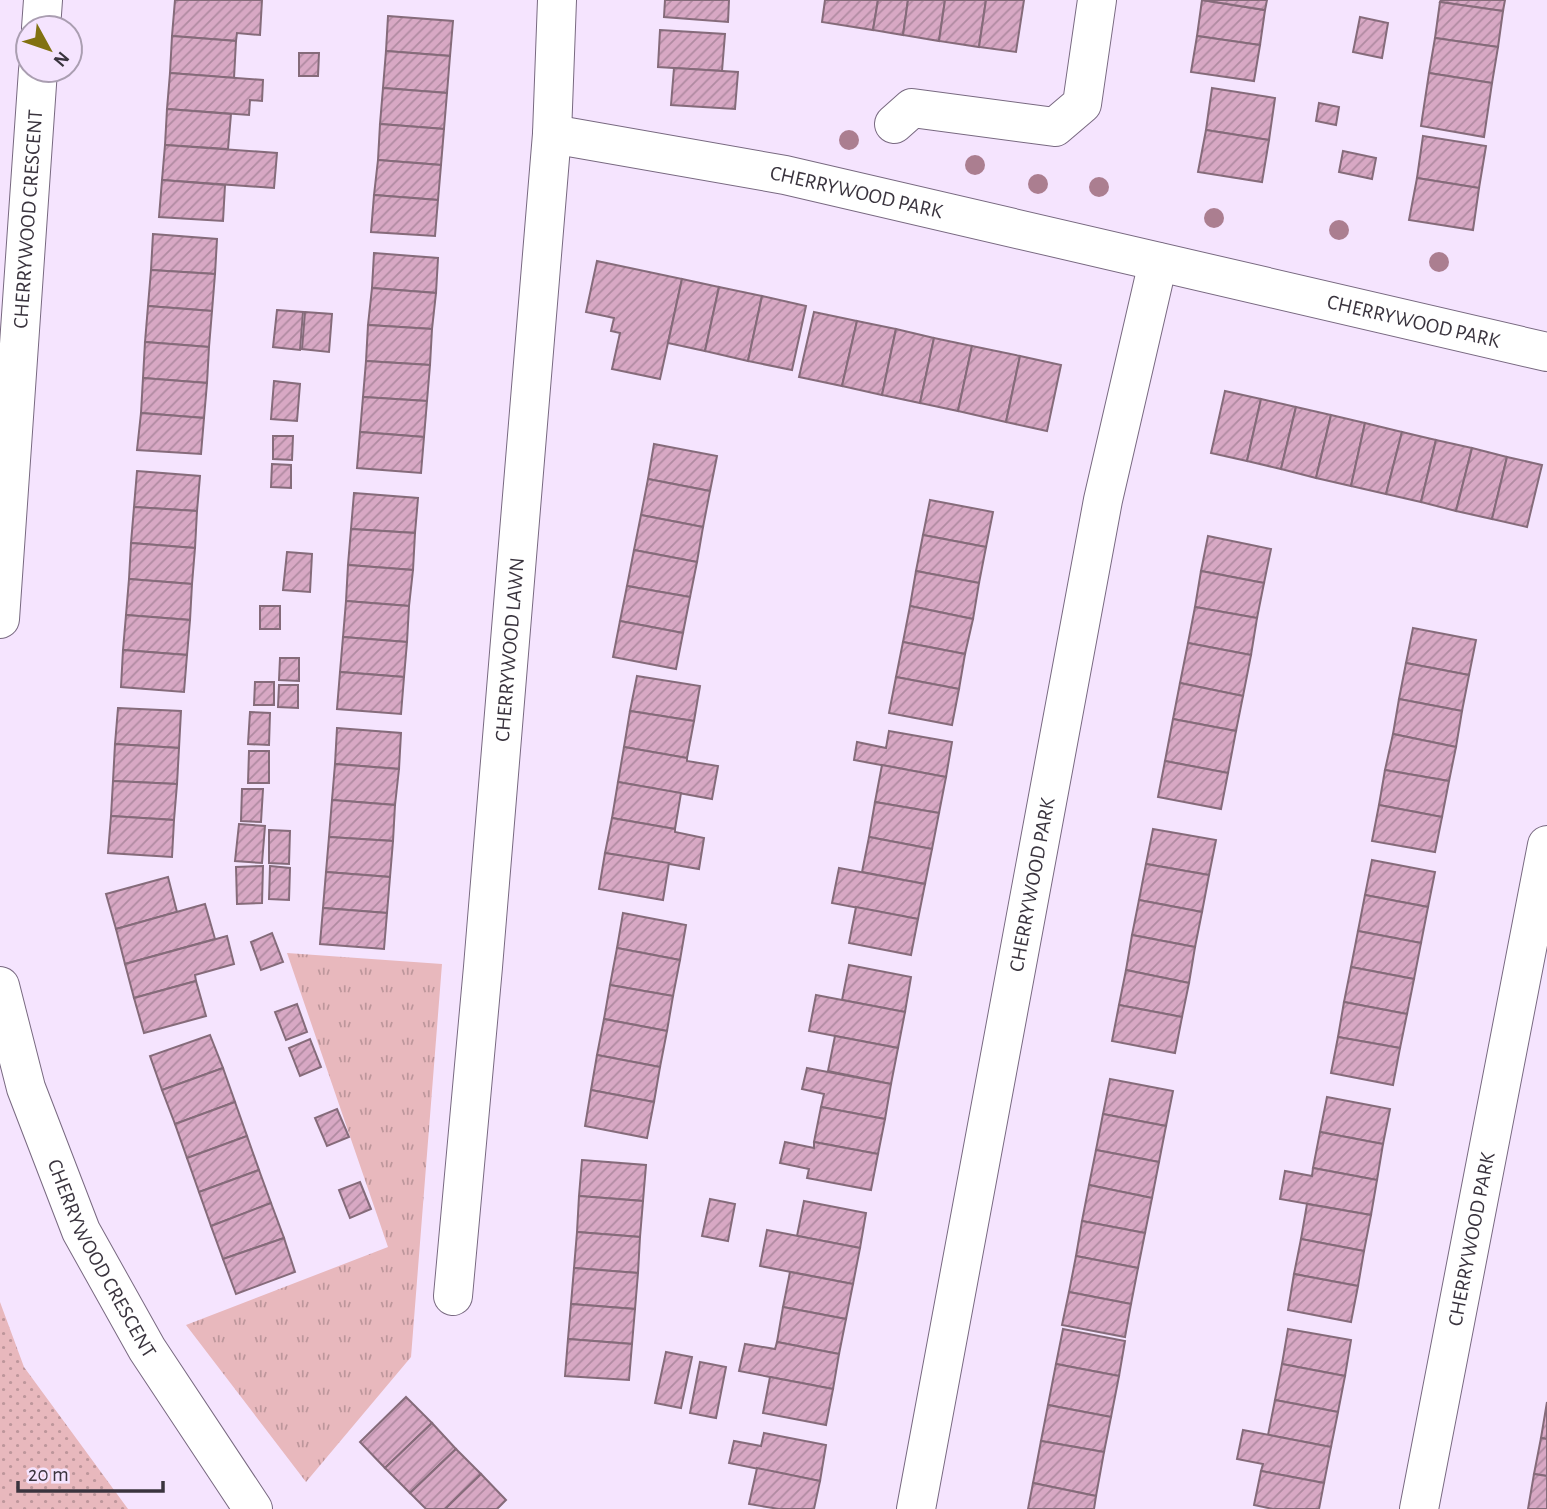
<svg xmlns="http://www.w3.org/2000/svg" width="1547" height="1509" viewBox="0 0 1547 1509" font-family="'Alegreya Sans',sans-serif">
<defs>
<pattern id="grass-tufts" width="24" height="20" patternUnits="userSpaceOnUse" patternTransform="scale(1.75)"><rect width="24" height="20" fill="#e8b8bd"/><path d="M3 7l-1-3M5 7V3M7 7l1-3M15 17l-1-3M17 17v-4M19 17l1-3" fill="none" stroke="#bd969b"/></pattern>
<pattern id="park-dots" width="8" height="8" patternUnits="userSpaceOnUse" patternTransform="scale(1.75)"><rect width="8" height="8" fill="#e8b8bd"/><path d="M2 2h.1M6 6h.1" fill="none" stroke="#bd969b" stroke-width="1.8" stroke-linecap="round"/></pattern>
<pattern id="building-hatch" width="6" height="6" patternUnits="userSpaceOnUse" patternTransform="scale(1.75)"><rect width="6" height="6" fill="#d8a8c4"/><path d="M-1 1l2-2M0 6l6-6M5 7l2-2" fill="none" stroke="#b08aa1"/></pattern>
</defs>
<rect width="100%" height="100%" fill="#f5e4fe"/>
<!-- grass -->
<path fill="url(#grass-tufts)" d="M287,953L442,964L411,1357L306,1482L186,1325L388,1247Z"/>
<!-- park -->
<path fill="url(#park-dots)" d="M0,1302L24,1367L128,1509H0Z"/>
<!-- building -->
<g fill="url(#building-hatch)" stroke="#856b7a" stroke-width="2">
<path d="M175,0H262L260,35L237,33L236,41L172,36Z"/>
<path d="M665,0H729L728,22L664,17Z"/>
<path d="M825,0H878L873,30L822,22Z"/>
<path d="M878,0H908L903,35L873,30Z"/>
<path d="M908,0H945L939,41L903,35Z"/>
<path d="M945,0H986L979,47L939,41Z"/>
<path d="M986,0H1024L1016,52L979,47Z"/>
<path d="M1202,0L1265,10L1260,45L1197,36Z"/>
<path d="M1202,0H1267L1265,10Z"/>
<path d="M1441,0H1505L1503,11L1440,2Z"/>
<path d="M1440,2L1503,11L1498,47L1435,38Z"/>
<path d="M388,16L453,21L450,56L386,51Z"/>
<path d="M1360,17L1388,23L1382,58L1353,52Z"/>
<path d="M660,30L725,34L722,71L658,67Z"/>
<path d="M172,36L236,41L234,78L170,73Z"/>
<path d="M1197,36L1260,45L1254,81L1191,72Z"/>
<path d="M1435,38L1498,47L1492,83L1429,73Z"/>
<path d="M386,51L450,56L447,93L383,88Z"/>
<path d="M299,53H319L318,76H299Z"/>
<path d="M674,68L738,72L735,109L671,105Z"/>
<path d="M170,73L263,80L262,101L250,100L249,115L167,109Z"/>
<path d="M1429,73L1492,83L1484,137L1421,126Z"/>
<path d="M383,88L447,93L444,129L380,124Z"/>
<path d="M1212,88L1275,98L1269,140L1206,130Z"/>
<path d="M1319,103L1339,107L1336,125L1316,121Z"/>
<path d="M167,109L231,114L228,149L165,145Z"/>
<path d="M380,124L444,129L441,165L378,160Z"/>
<path d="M1206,130L1269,140L1262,182L1198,172Z"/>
<path d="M1423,136L1486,146L1479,188L1417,178Z"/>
<path d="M165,145L277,153L274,188L162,180Z"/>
<path d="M1343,151L1376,158L1372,179L1339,172Z"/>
<path d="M378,160L441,165L438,200L374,195Z"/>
<path d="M1417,178L1479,188L1473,230L1409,220Z"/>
<path d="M162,180L225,185L223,221L159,217Z"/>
<path d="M374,195L438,200L435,236L371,232Z"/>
<path d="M153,234L217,239L215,274L151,270Z"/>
<path d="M374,253L438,258L436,293L372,288Z"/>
<path d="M597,261L682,279L660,379L612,369L620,333L611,331L614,318L586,312Z"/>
<path d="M151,270L215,274L212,311L148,306Z"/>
<path d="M682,279L719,287L705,351L668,343Z"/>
<path d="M719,287L762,296L748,361L705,351Z"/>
<path d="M372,288L436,293L432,329L368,325Z"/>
<path d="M762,296L806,306L792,370L748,361Z"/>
<path d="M148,306L212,311L209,347L145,342Z"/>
<path d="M277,310L303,312L300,350L273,347Z"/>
<path d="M305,312L332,314L329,352L302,349Z"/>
<path d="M814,312L857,321L842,386L799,377Z"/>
<path d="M857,321L896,329L882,395L842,386Z"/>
<path d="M368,325L432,329L430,365L366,361Z"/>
<path d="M896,329L934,338L920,403L882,395Z"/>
<path d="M934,338L972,346L958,411L920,403Z"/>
<path d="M145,342L209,347L207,383L143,378Z"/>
<path d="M972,346L1020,356L1006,422L958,411Z"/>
<path d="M1020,356L1061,365L1047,431L1006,422Z"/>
<path d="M366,361L430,365L427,401L363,397Z"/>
<path d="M143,378L207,383L204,418L141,413Z"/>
<path d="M274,381L300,384L297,421L271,419Z"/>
<path d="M1225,391L1261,399L1247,461L1211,453Z"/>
<path d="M363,397L427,401L424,437L360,432Z"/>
<path d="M1261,399L1296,407L1281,469L1247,461Z"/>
<path d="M1296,407L1331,415L1316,478L1281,469Z"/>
<path d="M141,413L204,418L201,454L137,450Z"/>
<path d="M1331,415L1365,423L1351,486L1316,478Z"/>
<path d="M1365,423L1402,432L1386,494L1351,486Z"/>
<path d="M360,432L424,437L421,473L357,468Z"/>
<path d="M1402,432L1436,440L1421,502L1386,494Z"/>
<path d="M273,436H293L292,460L273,459Z"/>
<path d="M1436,440L1472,448L1456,511L1421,502Z"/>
<path d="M654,444L717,456L710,491L648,479Z"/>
<path d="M1472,448L1507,457L1492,519L1456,511Z"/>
<path d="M1507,457L1542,465L1527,527L1492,519Z"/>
<path d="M272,464L291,465V488L271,487Z"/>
<path d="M137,471L200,476L197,511L134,507Z"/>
<path d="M648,479L710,491L703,527L641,515Z"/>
<path d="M354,493L418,498L415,533L351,529Z"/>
<path d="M930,500L993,512L986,547L923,535Z"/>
<path d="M134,507L197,511L195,548L131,543Z"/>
<path d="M641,515L703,527L697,562L634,550Z"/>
<path d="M351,529L415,533L413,570L348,565Z"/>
<path d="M923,535L986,547L979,583L916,571Z"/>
<path d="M1208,536L1271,549L1264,583L1201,571Z"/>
<path d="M131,543L195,548L192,584L129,579Z"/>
<path d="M634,550L697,562L690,597L627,586Z"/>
<path d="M287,552L312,554L310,592L283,590Z"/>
<path d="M348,565L413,570L409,606L346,601Z"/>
<path d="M916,571L979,583L973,619L910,606Z"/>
<path d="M1201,571L1264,583L1257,618L1195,607Z"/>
<path d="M129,579L192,584L190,620L126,615Z"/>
<path d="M627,586L690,597L683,633L620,621Z"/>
<path d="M346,601L409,606L407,642L343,637Z"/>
<rect x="260" y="606" width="20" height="23"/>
<path d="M910,606L973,619L965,654L903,642Z"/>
<path d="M1195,607L1257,618L1251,655L1188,643Z"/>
<path d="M126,615L190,620L187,655L123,650Z"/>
<path d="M620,621L683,633L676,669L613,657Z"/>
<path d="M1413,628L1476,640L1469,675L1406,663Z"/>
<path d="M343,637L407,642L404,677L340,672Z"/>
<path d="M903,642L965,654L959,689L896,677Z"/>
<path d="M1188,643L1251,655L1243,696L1180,683Z"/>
<path d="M123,650L187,655L184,692L121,687Z"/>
<path d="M280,658H299V681L279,680Z"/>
<path d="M1406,663L1469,675L1462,711L1399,699Z"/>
<path d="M340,672L404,677L401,714L337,709Z"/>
<path d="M637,676L700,686L694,721L630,711Z"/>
<path d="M896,677L959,689L952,725L889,713Z"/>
<path d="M255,682H274V705H254Z"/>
<path d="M1180,683L1243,696L1236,731L1173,719Z"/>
<path d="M279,685H298V708L278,707Z"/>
<path d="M1399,699L1462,711L1456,747L1393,734Z"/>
<path d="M118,708L181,711L179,748L115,744Z"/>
<path d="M630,711L694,721L687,758L624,747Z"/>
<path d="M250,712L270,713L269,745L248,744Z"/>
<path d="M1173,719L1236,731L1228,773L1165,761Z"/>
<path d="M337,728L401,733L399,769L335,764Z"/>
<path d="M889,731L952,742L946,777L854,760L857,742L886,748Z"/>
<path d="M1393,734L1456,747L1449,781L1385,770Z"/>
<path d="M115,744L179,748L177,784L113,781Z"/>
<path d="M624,747L687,758V761L718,766L712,799L618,782Z"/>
<path d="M249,751H269V783H248Z"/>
<path d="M1165,761L1228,773L1221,809L1158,797Z"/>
<path d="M335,764L399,769L395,805L332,800Z"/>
<path d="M882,765L946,777L939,813L875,802Z"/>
<path d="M1385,770L1449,781L1442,817L1379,805Z"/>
<path d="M113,781L177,784L174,820L111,816Z"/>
<path d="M618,782L681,793L675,829L612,818Z"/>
<path d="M242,789H263L261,822L241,821Z"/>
<path d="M332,800L395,805L393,841L329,837Z"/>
<path d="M875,802L939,813L932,849L869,837Z"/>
<path d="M1379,805L1442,817L1435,852L1372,841Z"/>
<path d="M111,816L174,820L172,857L108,853Z"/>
<path d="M612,818L675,829V832L704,838L699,869L605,853Z"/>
<path d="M239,824L265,826L262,863L235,861Z"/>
<path d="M1153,829L1216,840L1209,875L1146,864Z"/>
<path d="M269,830L290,831L289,864L269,863Z"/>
<path d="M329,837L393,841L390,877L326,872Z"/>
<path d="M869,837L932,849L925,884L862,872Z"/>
<path d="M605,853L669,863L663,900L599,889Z"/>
<path d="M1372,860L1435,872L1428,907L1365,895Z"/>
<path d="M1146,864L1209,875L1202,912L1139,900Z"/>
<path d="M263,866L262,903L237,904L236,867Z"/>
<path d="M270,866L290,868L289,900L269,899Z"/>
<path d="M839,868L925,884L918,919L832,903Z"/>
<path d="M326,872L390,877L387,913L323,908Z"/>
<path d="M168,877L177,912L116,929L106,894Z"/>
<path d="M1365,895L1428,907L1421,943L1358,931Z"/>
<path d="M1139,900L1202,912L1195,947L1132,935Z"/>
<path d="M205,904L215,939L125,964L116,929Z"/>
<path d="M856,907L918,919L911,955L849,943Z"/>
<path d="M323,908L387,913L384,949L320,944Z"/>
<path d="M623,913L686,925L680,960L617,948Z"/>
<path d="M1358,931L1421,943L1414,979L1351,967Z"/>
<path d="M272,933L283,962L261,970L251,942Z"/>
<path d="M1132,935L1195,947L1189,983L1126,970Z"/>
<path d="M227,936L234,964L195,975L196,981L134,998L125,964Z"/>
<path d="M617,948L680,960L673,996L610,985Z"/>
<path d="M849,965L911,977L905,1012L842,1000Z"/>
<path d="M1351,967L1414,979L1407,1014L1344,1002Z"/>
<path d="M1126,970L1189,983L1182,1017L1119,1005Z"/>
<path d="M196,981L206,1016L144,1033L134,998Z"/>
<path d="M610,985L673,996L667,1031L604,1019Z"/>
<path d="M816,995L905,1012L898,1048L809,1031Z"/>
<path d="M1344,1002L1407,1014L1400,1048L1338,1037Z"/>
<path d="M297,1004L307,1032L286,1040L275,1012Z"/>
<path d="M1119,1005L1182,1017L1175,1053L1112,1041Z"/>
<path d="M604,1019L667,1031L660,1067L597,1055Z"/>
<path d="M210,1035L223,1068L162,1090L150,1056Z"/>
<path d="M835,1036L898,1048L891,1084L828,1071Z"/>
<path d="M1338,1037L1400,1048L1393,1085L1331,1073Z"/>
<path d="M310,1039L321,1067L300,1076L289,1048Z"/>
<path d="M597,1055L660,1067L654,1102L591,1090Z"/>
<path d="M223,1068L235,1102L175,1124L162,1090Z"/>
<path d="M807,1068L891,1084L885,1119L821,1107L824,1094L802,1089Z"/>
<path d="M1110,1079L1173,1091L1166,1126L1103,1114Z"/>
<path d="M591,1090L654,1102L647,1138L585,1126Z"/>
<path d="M1327,1097L1390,1109L1383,1144L1320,1132Z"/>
<path d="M235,1102L247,1136L187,1158L175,1124Z"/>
<path d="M821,1107L885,1119L878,1154L814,1142Z"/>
<path d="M337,1109L349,1137L327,1146L315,1118Z"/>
<path d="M1103,1114L1166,1126L1159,1162L1096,1150Z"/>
<path d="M1320,1132L1383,1144L1377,1180L1313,1168Z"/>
<path d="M247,1136L259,1170L199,1192L187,1158Z"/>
<path d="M785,1142L814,1148V1142L878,1154L871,1190L807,1178L809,1169L780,1163Z"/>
<path d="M1096,1150L1159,1162L1152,1198L1089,1185Z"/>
<path d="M582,1160L646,1165L643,1201L579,1196Z"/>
<path d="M1313,1168L1377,1180L1371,1215L1280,1199L1285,1171L1312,1176Z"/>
<path d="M259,1170L271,1203L211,1226L199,1192Z"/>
<path d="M360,1182L371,1209L350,1218L339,1190Z"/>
<path d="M1089,1185L1152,1198L1145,1233L1082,1221Z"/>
<path d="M579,1196L643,1201L640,1237L577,1232Z"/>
<path d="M710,1199L735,1204L728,1241L702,1236Z"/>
<path d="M804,1201L866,1213L860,1248L797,1236Z"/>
<path d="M271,1203L284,1238L223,1259L211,1226Z"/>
<path d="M1307,1204L1371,1215L1364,1251L1301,1239Z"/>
<path d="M1082,1221L1145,1233L1138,1268L1076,1256Z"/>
<path d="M767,1230L860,1248L853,1284L760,1266Z"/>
<path d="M577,1232L640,1237L638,1273L574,1268Z"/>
<path d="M284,1238L295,1272L236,1294L223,1259Z"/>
<path d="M1301,1239L1364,1251L1358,1286L1294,1274Z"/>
<path d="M1076,1256L1138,1268L1131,1304L1069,1292Z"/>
<path d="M574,1268L638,1273L635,1309L571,1304Z"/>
<path d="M790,1272L853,1284L846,1319L783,1307Z"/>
<path d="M1294,1274L1358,1286L1351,1322L1288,1310Z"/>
<path d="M1069,1292L1131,1304L1125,1337L1062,1325Z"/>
<path d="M571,1304L635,1309L632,1344L568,1339Z"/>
<path d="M783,1307L846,1319L839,1354L777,1342Z"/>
<path d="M1063,1329L1125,1341L1119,1376L1056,1364Z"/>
<path d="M1288,1329L1351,1340L1345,1376L1282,1364Z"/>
<path d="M568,1339L632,1344L629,1380L565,1376Z"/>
<path d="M777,1342L839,1354L833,1389L739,1371L745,1344L775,1349Z"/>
<path d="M666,1352L692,1357L681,1408L655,1403Z"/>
<path d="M700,1362L726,1367L716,1418L690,1413Z"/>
<path d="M1056,1364L1119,1376L1111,1417L1048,1405Z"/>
<path d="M1282,1364L1345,1376L1338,1412L1275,1400Z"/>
<path d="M770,1377L833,1389L826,1425L763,1413Z"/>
<path d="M406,1397L432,1423L385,1468L360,1442Z"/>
<path d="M1275,1400L1338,1412L1331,1447L1268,1435Z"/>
<path d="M1547,1402V1439L1541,1438Z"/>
<path d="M1048,1405L1111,1417L1104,1452L1041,1441Z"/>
<path d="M432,1423L456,1449L410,1493L385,1468Z"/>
<path d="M1243,1430L1331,1447L1324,1483L1261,1471L1263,1464L1237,1459Z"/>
<path d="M764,1433L826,1445L820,1481L729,1463L734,1441L761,1446Z"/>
<path d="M1541,1438L1547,1439V1476L1534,1474Z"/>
<path d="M1041,1441L1104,1452L1096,1496L1033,1483Z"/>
<path d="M456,1449L481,1474L445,1509H426L410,1493Z"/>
<path d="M757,1468L820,1481L814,1509H779L749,1504Z"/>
<path d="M1261,1471L1324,1483L1319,1509H1273L1254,1505Z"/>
<path d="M481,1474L506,1500L497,1509H445Z"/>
<path d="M1534,1474L1547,1476V1509H1528Z"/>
<path d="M1033,1483L1096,1496L1094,1509H1028Z"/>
</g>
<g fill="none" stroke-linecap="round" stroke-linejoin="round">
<!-- street casing -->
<g stroke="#786980" stroke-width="40">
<g id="street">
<path d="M41,28L43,0"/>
<path d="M894,124L912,108L1055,127L1082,104L1097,0"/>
<path id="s1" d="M552,134L785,175L1547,352"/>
<path id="s2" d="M0,619L38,70"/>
<path id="s3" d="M0,986L26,1088L81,1231L147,1349L253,1509"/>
<path id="s4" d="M453,1296L483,967L552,134L557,0"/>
<path id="s5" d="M916,1509L1103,500L1158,262"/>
<path id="s6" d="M1419,1509L1547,845"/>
</g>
</g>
<!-- street -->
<use href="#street" stroke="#fff" stroke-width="38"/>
</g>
<!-- trees -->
<g fill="#ab7e90">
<circle cx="849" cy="140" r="10"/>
<circle cx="975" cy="165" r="10"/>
<circle cx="1038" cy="184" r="10"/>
<circle cx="1099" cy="187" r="10"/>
<circle cx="1214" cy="218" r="10"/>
<circle cx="1339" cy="230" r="10"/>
<circle cx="1439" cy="262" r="10"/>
</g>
<g text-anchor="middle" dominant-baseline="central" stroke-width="5" stroke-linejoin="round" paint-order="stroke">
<!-- street labels -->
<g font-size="21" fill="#3a343e" stroke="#f5e4fe">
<text stroke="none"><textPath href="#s1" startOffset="310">CHERRYWOOD PARK</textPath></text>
<text stroke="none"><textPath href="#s2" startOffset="401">CHERRYWOOD CRESCENT</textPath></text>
<text stroke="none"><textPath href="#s1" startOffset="882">CHERRYWOOD PARK</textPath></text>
<text stroke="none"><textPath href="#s4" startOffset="649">CHERRYWOOD LAWN</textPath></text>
<text stroke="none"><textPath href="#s5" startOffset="635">CHERRYWOOD PARK</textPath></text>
<text stroke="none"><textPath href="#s6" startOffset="275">CHERRYWOOD PARK</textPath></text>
<text stroke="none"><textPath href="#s3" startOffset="292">CHERRYWOOD CRESCENT</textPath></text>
</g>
</g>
<!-- north arrow -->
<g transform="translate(49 49) rotate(130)"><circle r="33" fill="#f5e4fe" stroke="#aa9eb1" stroke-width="2"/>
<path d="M0-5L12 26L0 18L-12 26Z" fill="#827111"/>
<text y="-10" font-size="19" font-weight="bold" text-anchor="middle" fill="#3a343e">N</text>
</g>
<!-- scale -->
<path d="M18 1481v10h145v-10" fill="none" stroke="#3a343e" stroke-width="3.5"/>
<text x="28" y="1481" font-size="21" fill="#3a343e" stroke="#f5e4fe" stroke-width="5" paint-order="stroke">20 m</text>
</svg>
